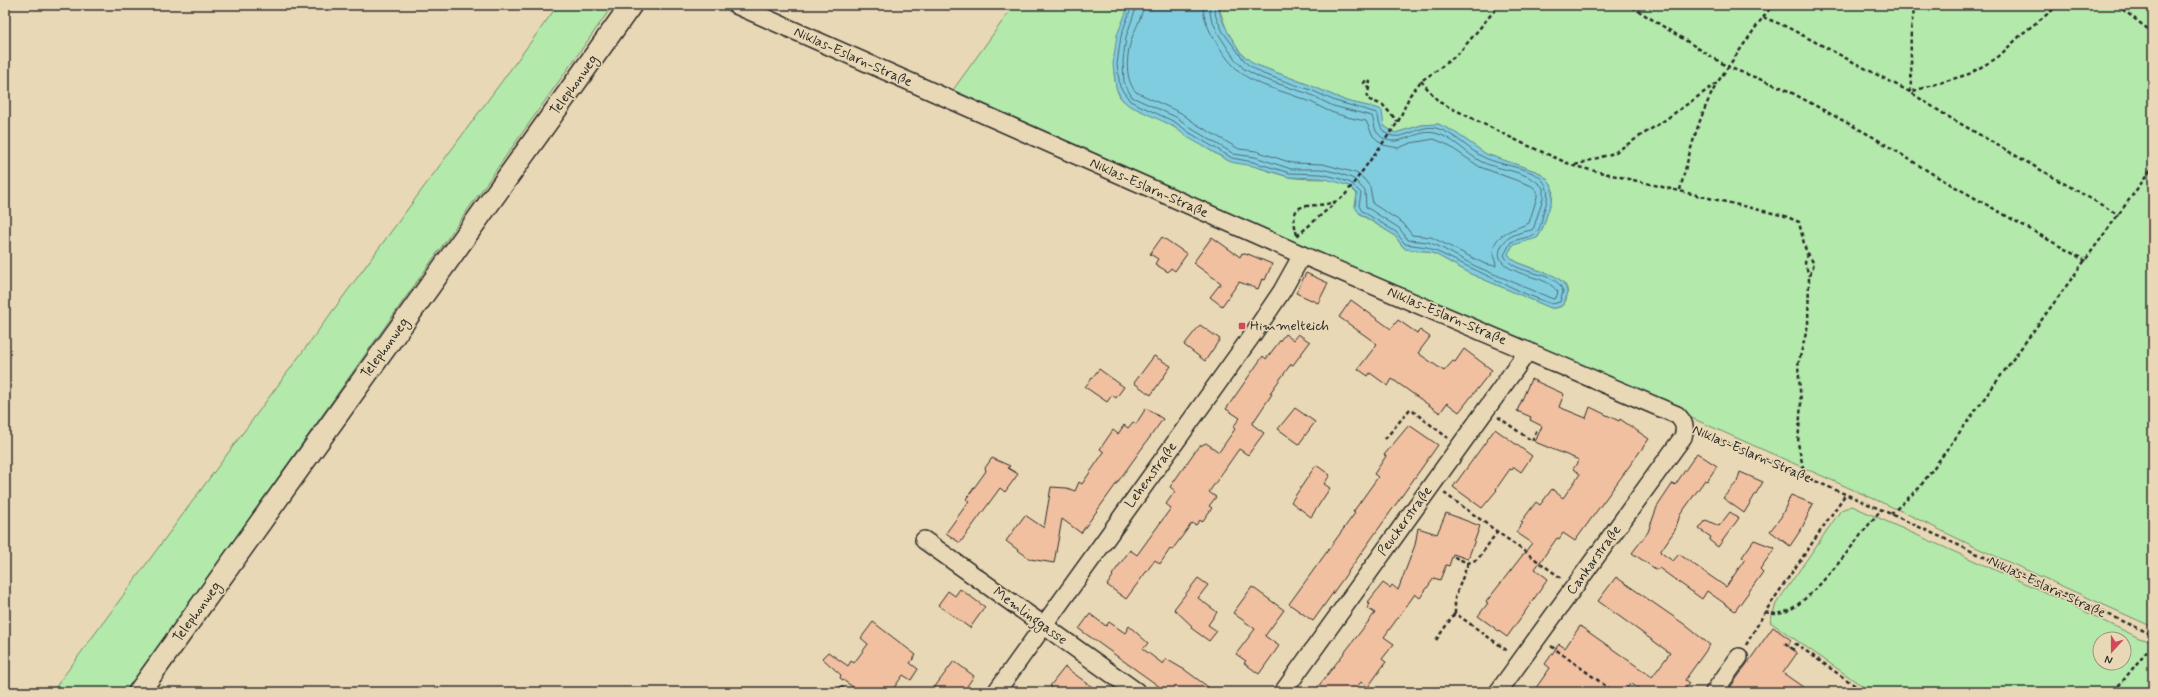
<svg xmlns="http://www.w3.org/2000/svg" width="2158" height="697" viewBox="0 0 2158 697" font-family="Mynerve,sans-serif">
<rect width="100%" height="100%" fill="#e9d8b5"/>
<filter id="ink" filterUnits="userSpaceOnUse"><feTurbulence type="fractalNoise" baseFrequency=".025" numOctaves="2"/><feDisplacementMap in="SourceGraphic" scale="8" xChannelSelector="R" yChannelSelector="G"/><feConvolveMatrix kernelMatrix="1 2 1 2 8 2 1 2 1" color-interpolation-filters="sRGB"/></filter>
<g filter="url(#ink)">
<!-- green -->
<g fill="#b3e9ab" stroke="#6f8a6b" fill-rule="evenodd">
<path d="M558,5H613L126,692H52Z"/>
<path d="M1014,5H1129C1118,34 1108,62 1118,93C1122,104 1133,106 1142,110C1172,123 1197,144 1225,159C1234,164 1242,163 1251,165C1264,169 1276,174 1289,177C1310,182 1343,172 1357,194L1355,206L1361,215L1394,235L1403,247L1410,250L1426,251L1437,255L1471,274L1551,308C1557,308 1562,308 1565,302C1581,269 1516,273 1508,253L1513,245L1538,237L1542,230L1552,199L1553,190L1547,179L1538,172L1486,154L1453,131L1438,124L1422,125L1395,133L1384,126L1380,109L1346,101L1312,86L1254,64L1241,53L1227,31L1218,5H2153V627L1975,547L1901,511L953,90Z"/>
<path d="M1852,506L2051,595L2139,638L2153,642V692H1871L1770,622L1776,604L1841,510ZM2100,639H2124V663H2100Z"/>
</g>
<!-- water -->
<path fill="#81cde0" stroke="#5f8c98" d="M1129,5H1218L1221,18L1229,34L1241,53L1254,64L1312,86L1346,101L1380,109L1382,111L1384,126L1395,133L1422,125L1438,124L1453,131L1486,154L1538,172L1547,179L1552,186V199L1542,230L1537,238L1513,245L1508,254C1520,273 1563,267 1567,292C1566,302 1562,309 1551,308L1471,274L1437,255L1426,251L1405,249L1394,235L1359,213L1355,207L1357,194L1349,186L1337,182L1320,178L1289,177L1253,166L1231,162L1187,137L1173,126L1128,105L1121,98L1116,88L1113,64L1117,35Z"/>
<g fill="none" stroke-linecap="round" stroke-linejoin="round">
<!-- shore -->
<g stroke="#4d6c73" stroke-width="1">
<path d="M1132,5L1121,36L1117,64L1120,87L1130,101L1175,122L1190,133L1232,158L1253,162L1290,173L1321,174L1338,178L1351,183L1361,193L1359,206L1362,211L1396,232L1405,244L1427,247L1528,295L1552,304L1560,302L1563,292C1558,269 1513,277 1504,255L1511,242C1517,239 1533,237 1536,233C1542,227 1542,217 1544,210C1561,167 1512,170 1485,158C1468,150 1455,133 1436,128C1420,124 1404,141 1389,135C1378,130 1380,121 1377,113L1335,101L1311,90L1263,74L1247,64L1223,32L1216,17L1214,5"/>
<path d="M1137,5L1126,37L1123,61L1124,83L1132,97L1178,118L1192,129L1234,154L1255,157L1291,169H1321L1339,173L1354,179L1365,191L1366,207L1399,228L1408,240L1428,242L1440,247L1475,266L1553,299L1556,298L1558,292C1555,288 1550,284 1546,282C1533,275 1488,270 1502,245C1508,235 1521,232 1532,230L1534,227L1543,198V188C1528,170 1501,171 1482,162C1466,154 1453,137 1435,133C1414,128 1393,155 1376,131C1374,126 1374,121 1372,116L1333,106L1309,94L1261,78L1244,69L1234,58L1219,35L1211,18L1209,5"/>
<path d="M1143,5C1143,15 1137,25 1133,35C1127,50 1123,78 1136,92L1181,113L1196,124L1239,149L1256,151L1292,163L1323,164L1356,173L1364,179L1370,187L1373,204L1403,223L1412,235L1431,237L1485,264L1496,266C1496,262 1494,259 1493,254C1493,232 1515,230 1529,223L1537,197V191L1532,186L1480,167L1446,144L1434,139L1411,143L1398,148L1383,145L1373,136L1366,121C1354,119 1342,116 1331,112C1321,108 1313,102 1303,99C1259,82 1243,86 1216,42C1209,31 1203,18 1203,5"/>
</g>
</g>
<!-- building -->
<g fill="#f0c0a0" stroke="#2b2b2b">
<path d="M1162,237L1187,254L1175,271L1171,268L1168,272L1155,264L1158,259L1150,254Z"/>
<path d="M1212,237L1240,257L1242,253L1248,255V254L1272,264L1265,280L1262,279L1258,289L1239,282L1222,306L1210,297L1221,283L1193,263Z"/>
<path d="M1306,273L1328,283L1318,303L1296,293Z"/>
<path d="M1351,300L1391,329L1398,320L1417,333L1420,330L1430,337L1418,353L1444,371L1453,361L1455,362L1464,349L1492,370L1459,412L1447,403L1440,413L1392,379L1388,386L1370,373L1368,376L1358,369L1377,344L1339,317Z"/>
<path d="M1200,325L1220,339L1205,361L1184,345Z"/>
<path d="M1285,334L1293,340L1298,334L1310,342L1293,365L1291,364L1270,393L1272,394L1252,424L1264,433L1248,455L1239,449L1209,492L1216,497L1209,506L1212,508L1202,522L1200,520L1196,525L1192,523L1172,550L1170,549L1160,564L1155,560L1126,599L1107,585L1113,576L1112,575L1130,550L1137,555L1171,508L1166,504L1175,491L1170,487L1198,447L1206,443L1219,452L1235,429L1233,427L1240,418L1226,409L1263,356L1266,359Z"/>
<path d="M1154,356L1171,366L1151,395L1134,383Z"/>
<path d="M1099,369L1124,387L1116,398L1112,395L1107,402L1085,387Z"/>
<path d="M1531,379L1564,394L1559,407L1586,418L1590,407L1619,421L1620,419L1649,439L1575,541L1563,533L1559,539L1557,538L1535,569L1548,579L1507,637L1478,616L1488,603L1486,602L1532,543L1516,532L1523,523L1521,522L1536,502L1540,505L1552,489L1563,498L1580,474L1573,469L1579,460L1535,442L1542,426L1530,420L1531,417L1517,411Z"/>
<path d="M1146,408L1163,419L1081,533L1062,519L1054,563L1030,559L1006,541L1025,515L1044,528L1051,487L1067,488L1075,491L1079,482L1082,484L1104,452L1100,449L1113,430L1118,434L1124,425L1128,428L1133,422L1136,424Z"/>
<path d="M1295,408L1315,422L1299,444L1278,429Z"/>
<path d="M1409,425L1438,445L1313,621L1289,604L1355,513L1353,512L1378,477L1374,474L1386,456L1384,455Z"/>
<path d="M1495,429L1532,456L1521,472L1514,467L1512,470L1510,469L1496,489L1497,490L1482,508L1453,487Z"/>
<path d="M1697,453L1717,466L1707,481L1705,480L1680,515L1675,530L1660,552L1673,561L1679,554L1726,587L1745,559L1742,557L1754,540L1775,548L1760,569L1763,572L1735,611L1707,591L1702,599L1659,568L1657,570L1632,553L1648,532L1657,507L1673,483L1675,485Z"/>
<path d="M992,458L1010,466L1008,468L1018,474L1005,492L1000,488L960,543L946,533L969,501L966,499L986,471L985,468Z"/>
<path d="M1316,465L1330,475L1324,484L1330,488L1311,517L1291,502Z"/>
<path d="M1740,472L1763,482L1744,513L1723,498L1737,482Z"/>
<path d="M1791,495L1813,504L1802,528L1790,546L1770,531L1781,517Z"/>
<path d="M1730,512L1739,518L1718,547L1709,540L1711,537L1699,529L1706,520L1719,526Z"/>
<path d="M1446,513L1480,526L1468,559L1453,554L1449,566L1446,565L1440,580L1434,578L1420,598L1415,594L1384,637L1394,644L1382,659L1386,662L1368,687L1361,682L1353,692H1314L1375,613L1367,608L1370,604L1368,602L1383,583L1390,588L1392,585L1398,590L1415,545L1418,528L1437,534Z"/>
<path d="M1616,577L1684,624L1710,645L1685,680L1689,683L1683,692H1643L1631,683L1624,692H1584L1578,688L1575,692H1533L1550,668L1545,664L1559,644L1565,648L1580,626L1652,677L1670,653L1598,601Z"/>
<path d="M1198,578L1208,585L1198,598L1217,612L1208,625L1217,631L1209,641L1191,628L1192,626L1174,609Z"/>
<path d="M1252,587L1284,610L1265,636L1279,646L1259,674L1244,663L1246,661L1236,654L1255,629L1233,613Z"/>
<path d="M960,589L985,607L970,628L938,605L948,591L955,596Z"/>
<path d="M1090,614L1106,626L1109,622L1125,633L1129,626L1148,643L1143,649L1163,664L1166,659L1185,670L1215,692H1167L1079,629Z"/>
<path d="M873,622L916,655L910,663L918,669L911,680L903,675L891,692H849L853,687L840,678L841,675L822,658L828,652L848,666L851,661L854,663L868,644L861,638Z"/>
<path d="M1773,627L1791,640L1788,646L1797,653L1783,673L1810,692H1727Z"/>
<path d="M954,661L974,676L963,692H931Z"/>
<path d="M1065,667L1099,692H1048L1052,687L1050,686Z"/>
</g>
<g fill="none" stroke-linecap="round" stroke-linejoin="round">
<!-- minor casing -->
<g stroke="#2b2b2b" stroke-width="20">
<g id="minor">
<path d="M736,5L1302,255L1677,415C1684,422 1686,427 1683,437L1498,692"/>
<path d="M924,540L1137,692"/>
<path d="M996,692L1253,334L1282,291L1302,255"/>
<path d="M1283,692L1528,351"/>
<path d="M1714,692L1739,657"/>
</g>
</g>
<!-- tertiary casing -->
<g stroke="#2b2b2b" stroke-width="24">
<path id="tertiary" d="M139,692L631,5"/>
</g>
<!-- path -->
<g stroke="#2b2b2b" stroke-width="2.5" stroke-dasharray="4 3" stroke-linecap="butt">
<path d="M1916,5C1906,34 1914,63 1910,92L1969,74L1997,58L2023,33L2059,5"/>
<path d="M2117,5L2153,33"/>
<path d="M1763,17L1773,5"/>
<path d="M1421,81L1439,102L1522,143L1574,166L1785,216L1799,222L1805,248L1814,264L1809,277L1808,325L1798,365L1801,403L1798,443L1805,477"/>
<path d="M1369,89L1364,83L1366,80L1370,82L1367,99L1383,105L1398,122"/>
<path d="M1575,165L1614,153L1662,122L1717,83L1728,67L1629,5"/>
<path d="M1680,190C1689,154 1698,118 1716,85"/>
<path d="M1297,235C1286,196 1310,210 1334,202C1338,201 1342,198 1345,195L1398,122L1410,95L1421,81L1436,71L1459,53L1499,5"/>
<path d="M1297,236L1335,203"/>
<path d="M1807,254L1805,263L1809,276"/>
<path d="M2086,261L1936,176L1875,138L1783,88L1728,67L1763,17L1787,27L1910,92L1947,116L2119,215"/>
<path d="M1498,417L1532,441L1537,429"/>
<path d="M1700,431L1891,514L2153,635"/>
<path d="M1385,439L1410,409L1448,438"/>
<path d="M1444,493L1561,578"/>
<path d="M1891,514L1919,488L2153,167"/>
<path d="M1454,557L1468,563L1478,559L1497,532"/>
<path d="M1468,563L1455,598V613L1509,652"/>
<path d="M1765,612C1769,613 1774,614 1777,614C1809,611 1859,534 1881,510"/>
<path d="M1436,640L1455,613"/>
<path d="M1785,643L1793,649L1796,644L1864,692"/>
<path d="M1746,645L1765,612L1845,495"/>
<path d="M1551,646L1614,692"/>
<path d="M840,686L849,692"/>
<path d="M2114,692L2153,643"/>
</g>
<!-- minor -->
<use href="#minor" stroke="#e9d8b5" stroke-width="17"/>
<!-- tertiary -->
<use href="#tertiary" stroke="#e9d8b5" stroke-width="21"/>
</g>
</g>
<!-- markers -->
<rect fill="#d1495b" stroke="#e9d8b5" stroke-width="1.5" x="1238" y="322" width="8" height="8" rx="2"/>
<g text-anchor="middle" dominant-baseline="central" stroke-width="3" stroke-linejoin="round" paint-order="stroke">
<!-- street labels -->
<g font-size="14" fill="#2b2b2b" stroke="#e9d8b5">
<text transform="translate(853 57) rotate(24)">Niklas-Eslarn-Straße</text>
<text transform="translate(574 85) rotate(-54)">Telephonweg</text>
<text transform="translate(1149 188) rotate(24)">Niklas-Eslarn-Straße</text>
<text transform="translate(1447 316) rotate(23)">Niklas-Eslarn-Straße</text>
<text transform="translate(385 348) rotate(-54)">Telephonweg</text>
<text transform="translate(1752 454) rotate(23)">Niklas-Eslarn-Straße</text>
<text transform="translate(1151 475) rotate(-54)">Lehenstraße</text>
<text transform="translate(1405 521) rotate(-54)">Peuckerstraße</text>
<text transform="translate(1594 560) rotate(-54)">Cankarstraße</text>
<text transform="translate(2047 587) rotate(25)">Niklas-Eslarn-Straße</text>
<text transform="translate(197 612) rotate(-54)">Telephonweg</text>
<text transform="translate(1030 616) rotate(36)">Memlinggasse</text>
</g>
<!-- poi labels -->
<g font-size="14" fill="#2b2b2b" stroke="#e9d8b5" text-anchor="start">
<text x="1250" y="326">Himmelteich</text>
</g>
</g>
<!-- margin -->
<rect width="2158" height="697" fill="none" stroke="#e9d8b5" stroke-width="20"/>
<rect x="10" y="10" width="2138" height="677" fill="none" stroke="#2b2b2b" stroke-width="1.5" filter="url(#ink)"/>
<!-- north arrow -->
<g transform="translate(2112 651) rotate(201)"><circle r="19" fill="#e9d8b5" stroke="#9d937e"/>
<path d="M0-3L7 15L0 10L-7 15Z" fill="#d1495b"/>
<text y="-6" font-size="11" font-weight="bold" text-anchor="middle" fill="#2b2b2b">N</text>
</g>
</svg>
